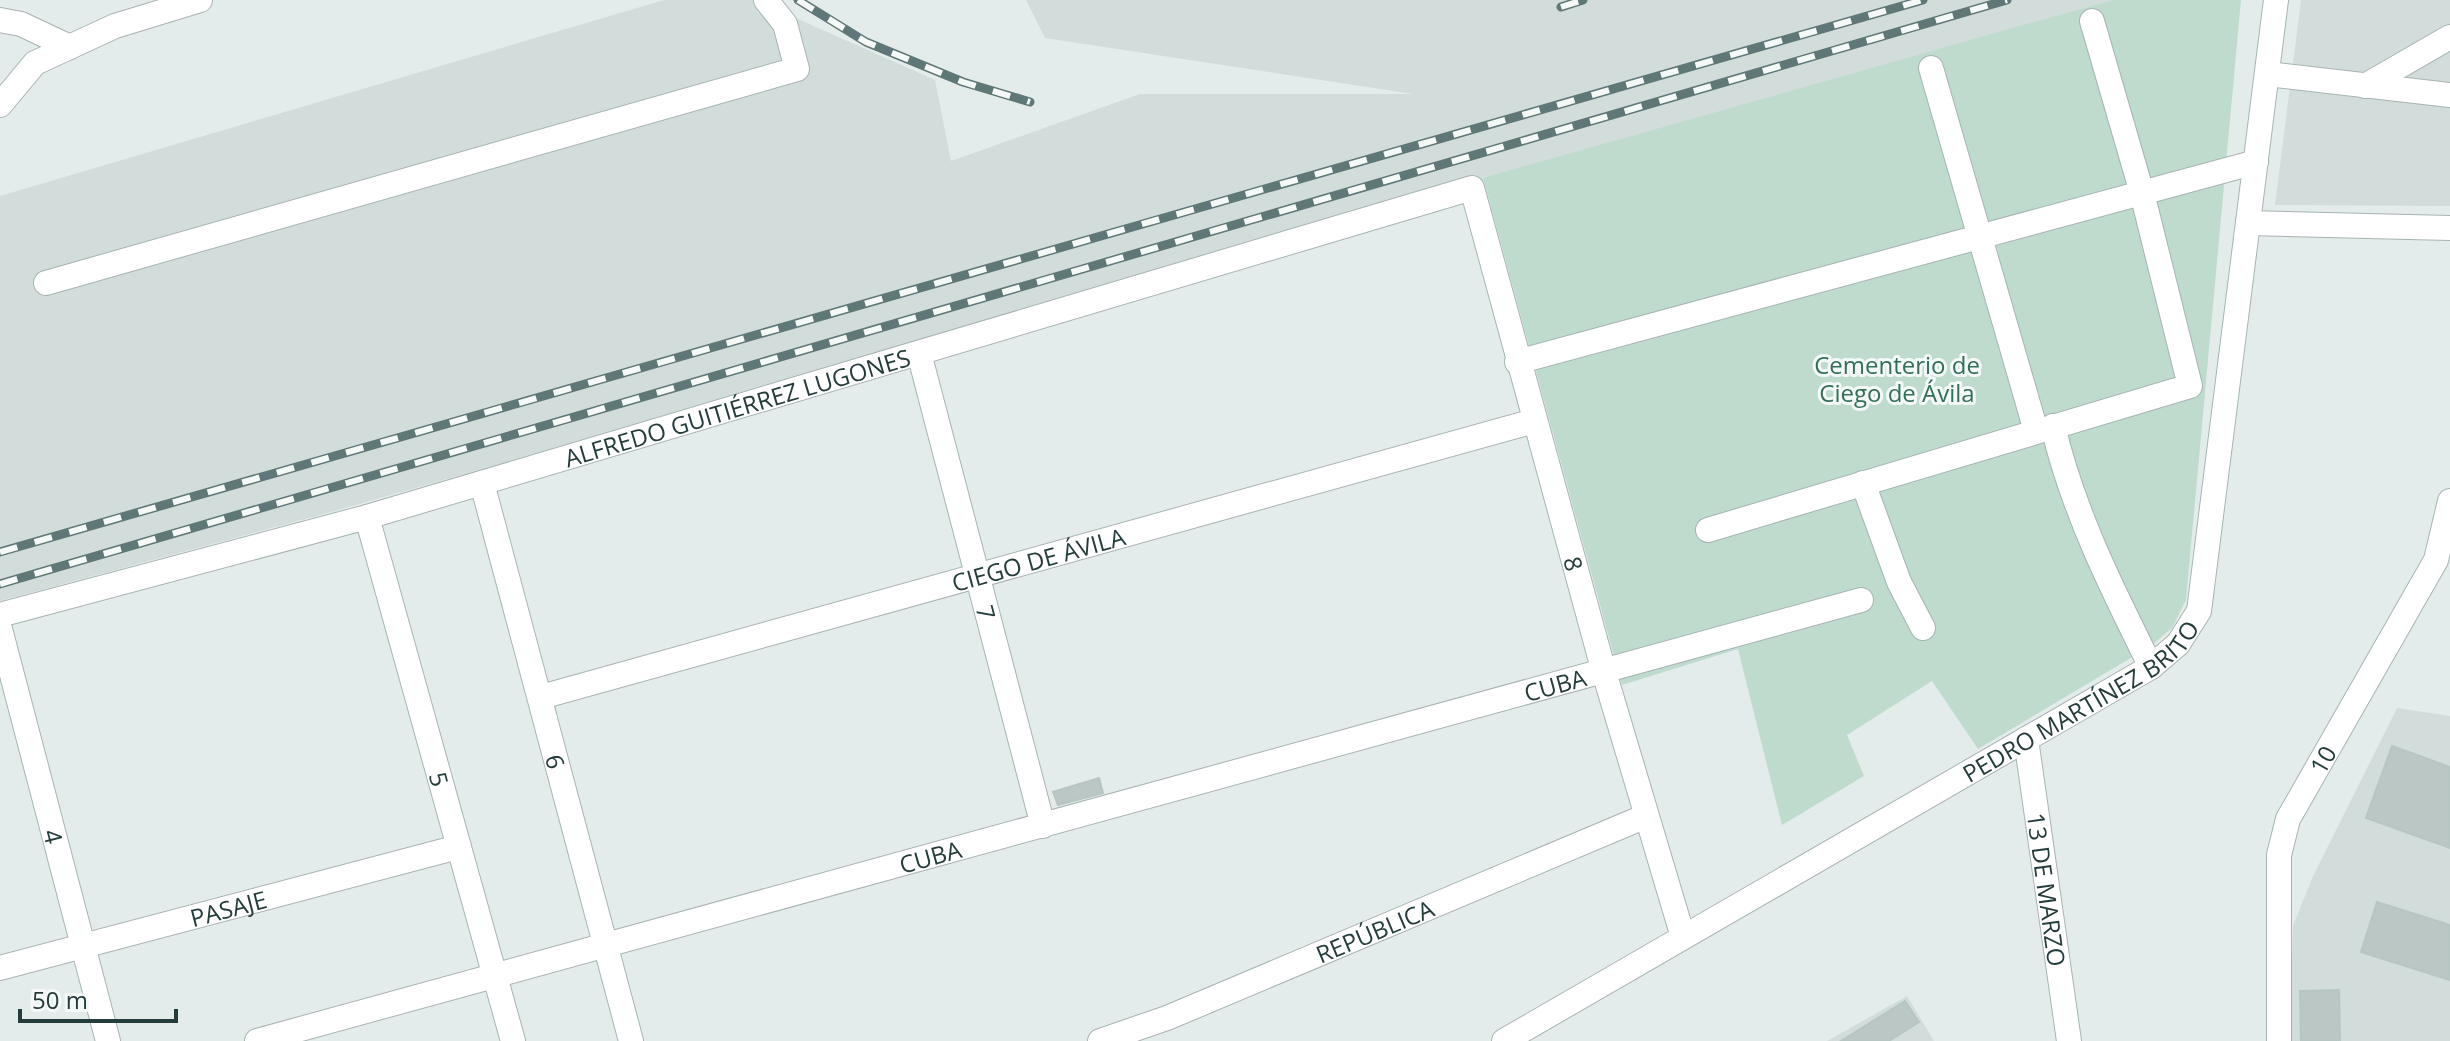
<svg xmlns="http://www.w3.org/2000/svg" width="2450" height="1041" viewBox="0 0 2450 1041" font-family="'Open Sans',sans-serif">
<rect width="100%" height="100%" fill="#e4eceb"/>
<!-- built -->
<g fill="#d2dcda">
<path d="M664,0H755L935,80L951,161L1140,94H1413L1045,38L1026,0H2112L335,511L0,601V196Z"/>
<path d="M2301,0H2450V206L2275,205Z"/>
<path d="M2397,708L2450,716V1041H2290L2293,926L2313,876Z"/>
<path d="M1907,996L1934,1041H1827Z"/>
</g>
<!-- green -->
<path fill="#bfdbce" d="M2112,0H2241L2186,600L2172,628L2151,646L1978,749L1932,681L1847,735L1864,776L1782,825L1738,649L1622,685L1483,178Z"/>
<!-- building -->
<g fill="#bac7c4" stroke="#b7c5c3" stroke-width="2">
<path d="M2392,746L2450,767V848L2366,818Z"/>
<path d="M1099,778L1103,793L1058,805L1053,792Z"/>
<path d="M2377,902L2450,925V980L2361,952Z"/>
<path d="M2339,990L2340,1041H2301L2300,991Z"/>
<path d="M1905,1001L1919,1022L1889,1041H1841Z"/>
</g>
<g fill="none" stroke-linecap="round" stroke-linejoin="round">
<!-- minor casing -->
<g stroke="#a7b4b3" stroke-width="26">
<g id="minor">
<path d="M0,20L21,24L70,47"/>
<path d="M1931,68L2036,431"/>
<path d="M2267,74L2450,95"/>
<path d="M2365,86L2450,37"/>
<path d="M0,105L35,63L115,26L200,0"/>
<path d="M2248,223L2450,228"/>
<path d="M46,283L797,69L785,24L766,0"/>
<path id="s1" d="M919,353L1043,826"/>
<path d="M1517,362L2256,162"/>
<path d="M2053,426C2072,509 2113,591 2151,667"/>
<path id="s2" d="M482,483L631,1041"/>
<path d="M1863,483L1899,582L1923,628"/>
<path id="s3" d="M367,517L513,1041"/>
<path d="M1708,530L2190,386L2142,193L2092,21"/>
<path id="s4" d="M0,615L367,517L1472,188L1604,672L1683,937"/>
<path id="s5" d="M0,629L108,1041"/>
<path id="s6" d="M541,697L1534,421"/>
<path id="s7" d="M2026,739L2069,1041"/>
<path id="s8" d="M0,968L458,847"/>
<path id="s9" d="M257,1041L1861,600"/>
<path id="s10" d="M1100,1041L1167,1018L1646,816"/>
<path id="s11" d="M1504,1041L2151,667L2178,644L2199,611L2276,0"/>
<path id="s12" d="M2279,1041V855L2288,819L2436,560L2450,501"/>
</g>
</g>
<!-- minor -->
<use href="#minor" stroke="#fff" stroke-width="24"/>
<!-- rail casing -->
<g stroke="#607777" stroke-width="9">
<g id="rail">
<path d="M798,0L866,42L963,82L1030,102"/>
<path d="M1561,7L1583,0"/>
<path d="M0,552L1923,0"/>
<path d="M0,584L2007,0"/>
</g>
</g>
<!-- rail -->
<use href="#rail" stroke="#f4f9f8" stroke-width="6" stroke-dasharray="18" stroke-linecap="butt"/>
</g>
<g text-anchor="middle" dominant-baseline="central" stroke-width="6" stroke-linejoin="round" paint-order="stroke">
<!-- park labels -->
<g font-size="24" fill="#336f59" stroke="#f4f9f8">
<text x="1897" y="364">Cementerio de<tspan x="1897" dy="28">Ciego de Ávila</tspan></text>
</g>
<!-- street labels -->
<g font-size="24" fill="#253c3c" stroke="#f4f9f8">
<text stroke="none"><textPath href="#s4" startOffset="766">ALFREDO GUITIÉRREZ LUGONES</textPath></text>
<text stroke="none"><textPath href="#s6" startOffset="516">CIEGO DE ÁVILA</textPath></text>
<text stroke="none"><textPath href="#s4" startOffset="1922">8</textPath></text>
<text stroke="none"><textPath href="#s1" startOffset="268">7</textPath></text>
<text stroke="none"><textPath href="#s9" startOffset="1346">CUBA</textPath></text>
<text stroke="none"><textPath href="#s11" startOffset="670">PEDRO MARTÍNEZ BRITO</textPath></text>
<text stroke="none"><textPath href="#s12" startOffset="292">10</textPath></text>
<text stroke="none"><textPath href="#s2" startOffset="288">6</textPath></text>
<text stroke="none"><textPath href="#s3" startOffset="272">5</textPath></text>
<text stroke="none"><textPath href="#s5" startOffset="214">4</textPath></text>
<text stroke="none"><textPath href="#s9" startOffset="698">CUBA</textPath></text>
<text stroke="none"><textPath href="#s7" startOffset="152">13 DE MARZO</textPath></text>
<text stroke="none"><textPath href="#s8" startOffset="236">PASAJE</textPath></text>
<text stroke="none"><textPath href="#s10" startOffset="296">REPÚBLICA</textPath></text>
</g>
</g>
<!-- scale -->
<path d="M20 1009v12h156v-12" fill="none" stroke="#253c3c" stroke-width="4"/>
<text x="32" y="1009" font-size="24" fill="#253c3c" stroke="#f4f9f8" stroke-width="6" paint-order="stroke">50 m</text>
</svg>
